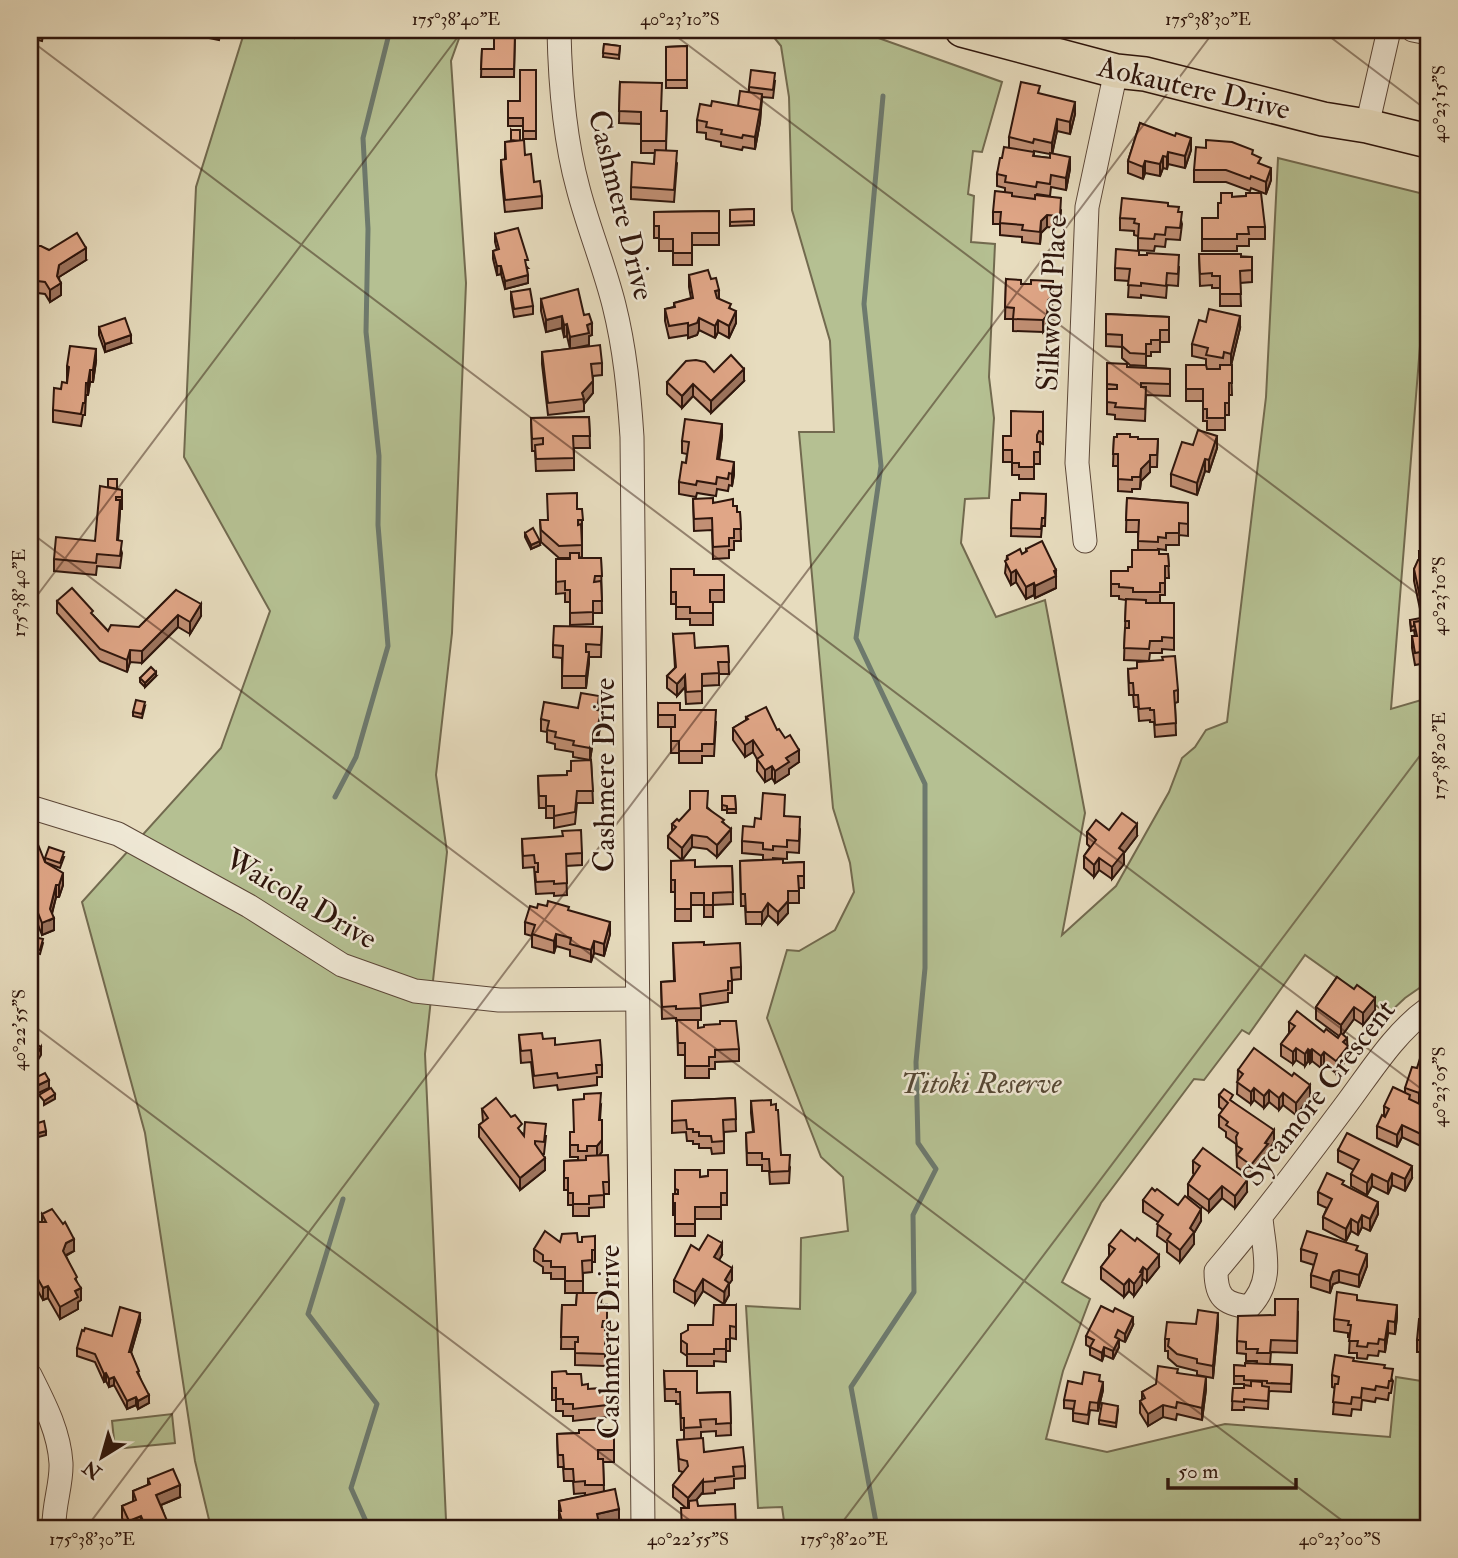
<svg xmlns="http://www.w3.org/2000/svg" width="1458" height="1558" viewBox="0 0 1458 1558" font-family="'IM FELL Double Pica',serif">
<rect width="100%" height="100%" fill="#e7dcbe"/>
<filter id="stains"><feTurbulence type="fractalNoise" baseFrequency=".00286" numOctaves="4"/><feColorMatrix values="0 0 0 0 .2 0 0 0 0 .09 0 0 0 0 .02 0 0 0 .5 -.17"/></filter>
<radialGradient id="worn" r=".72"><stop offset=".6" stop-color="#630" stop-opacity="0"/><stop offset="1" stop-color="#630" stop-opacity=".3"/></radialGradient>
<!-- green -->
<g fill="#b5c092" stroke="#726a4f" stroke-width="2">
<path d="M245,30H462L451,61L466,283L452,633L436,775L447,852L425,1054L446,1520L453,1528H211L195,1461L145,1133L82,902L221,748L270,611L184,457L196,187Z"/>
<path d="M768,30H856L1002,82L982,152L973,151L968,194L974,196L971,242L995,244L989,377L994,418L989,498L965,499L961,543L996,617L1045,600L1085,813L1062,935L1116,886L1169,792L1182,758L1195,747L1206,730L1227,722L1266,397L1278,158L1428,195V246L1391,709L1428,698V982L1405,998L1388,1014L1305,955L1249,1034L1242,1030L1204,1080L1194,1079L1101,1203L1062,1282L1090,1299L1063,1371L1046,1439L1107,1452L1225,1424L1390,1437L1396,1377L1428,1382V1528H785L782,1507L758,1508L746,1306L800,1309L801,1238L848,1231L843,1177L821,1157L767,1018L787,950L799,951L835,930L854,892L850,863L833,808L799,432H834L830,341L792,210L789,97L781,46Z"/>
<path d="M172,1414L175,1443L115,1449L112,1421Z"/>
</g>
<g fill="none" stroke-linecap="round" stroke-linejoin="round">
<!-- stream -->
<g stroke="#6d796d" stroke-width="5">
<path d="M335,797L356,757L388,646L378,525L379,456L366,332L368,229L363,138L390,30"/>
<path d="M343,1199L308,1314L377,1404L351,1488L369,1528"/>
<path d="M877,1528L851,1387L914,1292L913,1215L936,1169L918,1143L916,1062L925,968V784L856,638L881,466L864,304L883,96"/>
</g>
<!-- minor casing -->
<g stroke="#5c4738" stroke-width="25">
<g id="minor">
<path d="M559,30C560,83 564,137 578,188C588,227 604,265 614,305C625,349 629,392 632,437L643,1528"/>
<path d="M1413,30L1428,33"/>
<path d="M1367,126L1389,30"/>
<path d="M1085,541L1077,463L1087,207L1116,71"/>
<path d="M30,807L118,834L249,906L342,965L415,991L499,1000L637,999"/>
<path d="M1261,1218C1264,1252 1275,1280 1249,1307C1224,1304 1216,1297 1216,1271C1261,1218 1303,1162 1345,1106C1370,1073 1394,1033 1428,1009"/>
<path d="M30,1375C44,1403 59,1431 61,1463C62,1484 53,1506 54,1528"/>
</g>
</g>
<!-- highway casing -->
<g stroke="#2e150c" stroke-width="36">
<path id="highway" d="M962,30L1116,71L1145,74L1323,119L1367,126L1428,141"/>
</g>
<!-- minor -->
<use href="#minor" stroke="#efe8d5" stroke-width="23"/>
<!-- highway -->
<use href="#highway" stroke="#e7dcbe" stroke-width="33"/>
</g>
<!-- wall -->
<g fill="#c18f74" stroke="#2e150c" stroke-width="2" fill-rule="evenodd">
<path d="M30,30H44L42,41L30,38Z"/>
<path d="M122,30H152L138,36L136,33L126,37Z"/>
<path d="M194,30H221L219,40L194,35Z"/>
<path d="M271,30H297L294,38Z"/>
<path d="M515,34L514,77H481L482,49H494Z"/>
<path d="M604,44L620,46L619,59L603,57Z"/>
<path d="M687,46V88H666V47Z"/>
<path d="M536,70V139H523V126H508V101H520Z"/>
<path d="M775,81L773,98L762,97L760,122L755,149L743,147L742,150L721,146V142L706,139V133L697,132V120L711,106H738L749,92V87Z"/>
<path d="M620,82L662,111H667L666,150L677,163L674,202L631,199V187L654,164L655,153H641V124L619,123Z"/>
<path d="M1040,94L1075,114L1070,134L1057,131L1052,154L1070,169L1066,190L1051,187L1050,196L1037,194L1036,195L1061,210L1060,228L1047,227L1041,233L1040,244L1022,242V237L1000,235V224H993V212L1005,192V188L997,186V174L1002,158L1009,148V137ZM1034,151L1050,154V158L1034,156Z"/>
<path d="M1140,123L1191,150L1185,168L1168,164L1167,169L1163,168L1160,176L1145,173L1143,179L1128,173V161Z"/>
<path d="M511,130L520,141L534,182L542,196V208L505,212L501,172V160H505V142L511,141Z"/>
<path d="M1253,155L1271,180L1266,194L1251,188L1250,191L1226,182H1194V170Z"/>
<path d="M1246,196L1265,227V239H1249V246H1237V251H1202V218H1218L1221,203L1232,197Z"/>
<path d="M1168,206L1179,212L1182,224L1180,240L1166,239L1165,247L1155,246L1154,251L1138,250V236L1134,235V231L1120,230V218Z"/>
<path d="M754,209V225L730,226V210Z"/>
<path d="M719,211V245H692V265H673V251H659V238H654V212Z"/>
<path d="M495,234L528,268H527L528,283L505,289L501,274L497,275L493,259V251L497,250L495,242Z"/>
<path d="M30,240L34,246L86,260L59,277L61,295L50,302L45,294L30,292Z"/>
<path d="M1199,254L1252,257V282L1240,283L1241,306H1220V288H1212V285L1200,286Z"/>
<path d="M1139,255L1179,267L1178,286L1167,285L1166,298L1141,295V298L1128,297L1129,281L1115,280V268Z"/>
<path d="M689,275L711,279L719,299L731,309L736,323L729,338L718,332L715,338L699,330L697,335L688,338V335L669,338L665,321V309L674,307V303L691,298L689,287Z"/>
<path d="M1006,279L1021,284L1052,309L1048,312L1047,327L1043,332L1013,331V319H1005Z"/>
<path d="M511,292L533,306V314L514,317L511,300Z"/>
<path d="M541,299L584,315L592,335L589,336V345L576,348L602,363V375L593,376V393L584,404V411L548,415L542,364V352L570,349L567,336L564,337L562,328L546,332L541,311Z"/>
<path d="M1106,314L1169,317V342H1160V352H1151V356H1146V366L1130,365L1122,358V347L1106,346Z"/>
<path d="M99,327L131,343L105,352L99,335Z"/>
<path d="M1240,328L1231,365L1232,395H1229V415H1225V430H1207V421H1203V401H1186V365H1206V359L1192,356V344Z"/>
<path d="M96,361L93,382H90L88,395H86L85,415H83L81,426L53,422V410L61,389L67,383V366Z"/>
<path d="M1127,367L1170,369V396L1146,395L1145,421L1115,419V415L1107,414V384Z"/>
<path d="M714,372L744,381L711,413L693,396L682,408L667,394V382Z"/>
<path d="M1043,412V444L1040,443V464H1034V479H1019V475H1012V462H1003V436H1011Z"/>
<path d="M589,417L590,448H574V470L536,471L535,451H532L531,418Z"/>
<path d="M722,436L719,460L734,474L732,486L729,485L728,491L717,489L716,496L697,493L696,497L679,494V482L686,463L687,454L682,453V441Z"/>
<path d="M1114,437H1130L1138,439H1158L1157,467H1150V472L1141,481L1140,489H1132V492L1118,491V466H1113Z"/>
<path d="M1193,445L1217,448L1209,472L1205,471L1197,495L1171,486V474Z"/>
<path d="M117,489L122,490V509H120L118,540L122,553L120,568L97,566L96,575L54,571V559L95,541Z"/>
<path d="M1046,494L1045,526H1042L1041,537L1011,536L1012,500H1020Z"/>
<path d="M1127,498L1188,503V536L1179,535V545H1166V550L1158,549L1159,554H1168L1169,578H1165V595H1160V603H1174V650L1162,649V653H1150L1149,661L1124,660L1126,600L1119,599V596H1111V571H1128L1132,567L1138,550V532H1126Z"/>
<path d="M693,499L733,506L737,512H740L741,541H734V550H729V558L713,559L712,530L694,531Z"/>
<path d="M577,509H582V557L579,558H601L602,613H593V624L570,625V602H565V593L556,594V559H570V558H559L541,542L540,520H548Z"/>
<path d="M525,533L540,545L531,549L525,537Z"/>
<path d="M1026,549L1056,570V588L1035,598L1034,595L1026,599L1016,582L1011,585L1005,573L1007,556L1022,554L1026,552Z"/>
<path d="M1428,549V616L1420,609L1414,581V569L1419,560V551Z"/>
<path d="M671,569L694,575H724V602H710H713V625H690V619H676V604H671Z"/>
<path d="M176,590L201,616L190,634L178,627L142,663L130,662L127,672L100,661L57,613V601L93,615L108,631L139,627Z"/>
<path d="M1410,620L1422,621L1428,620V678L1426,663L1415,665L1412,648V636H1415L1414,630L1411,631Z"/>
<path d="M602,627L601,657H589L586,688H562V658L553,657V645Z"/>
<path d="M673,634L695,648L728,646L729,674H719V685L702,686V703L686,704L685,687L677,696L667,688V676L675,668Z"/>
<path d="M1128,669L1178,690V702L1175,703L1176,735L1155,737L1154,722H1150V720L1139,721L1138,707H1134L1133,695H1129Z"/>
<path d="M156,676L145,687L140,682V678Z"/>
<path d="M658,703L716,722L714,756H702V763H679V753H671V727H675H658Z"/>
<path d="M145,706L142,718L133,716V712Z"/>
<path d="M578,708H599L601,723L597,742L593,741L590,760L573,757V752L555,749V744L547,742V732L541,731V719Z"/>
<path d="M746,717L777,730L799,762L789,769V774L775,783L772,778L765,782L757,771V759L753,752L745,757L733,740V728L746,720Z"/>
<path d="M591,760L593,803H577L575,824L554,828V818H546V808H539L538,776L567,775L571,771Z"/>
<path d="M722,796H735L736,813H727V810H722Z"/>
<path d="M708,808L724,823L731,841L717,857L707,849L692,847L682,860L668,848V836L672,831V824Z"/>
<path d="M785,816L800,829L799,853L787,852V859L773,858V860L783,863L804,862V888H799V903H788V913L778,924L768,915L762,924H746L745,906H741L740,861L763,860V855L742,853V841L761,819Z"/>
<path d="M1109,830L1137,836L1124,853V864L1112,879L1099,870L1094,877L1084,868V856L1090,847L1087,844V832Z"/>
<path d="M30,835L45,862V858L64,857L60,868L47,863L63,885L59,897H56L52,914L54,930L42,935L38,925L30,924Z"/>
<path d="M522,839L582,853V865L566,866L567,895L554,896V893L536,894L534,867L523,868Z"/>
<path d="M671,861L695,867L732,866L733,904L713,905V917H704V905H691V921H675V892H671Z"/>
<path d="M547,906L569,911L610,934L604,956L594,953L591,962L570,956V950L556,946L554,953L532,947V936L525,934V922L537,908Z"/>
<path d="M30,936L43,943L40,954L30,951Z"/>
<path d="M673,943L704,945L741,967V979L732,980V993H728V1002L701,1006V1020H696L698,1028L739,1049V1061L715,1062V1069H709V1078H685V1055H678L677,1021H676V1018L662,1019L661,982L674,981Z"/>
<path d="M1337,977L1375,1010L1363,1025L1354,1019L1343,1034L1347,1045L1348,1058L1336,1073L1324,1064L1321,1068L1312,1061L1310,1063L1308,1061L1305,1066L1296,1060L1293,1064L1281,1056V1044L1289,1033V1022L1324,1032L1338,1038L1339,1036L1316,1019V1007Z"/>
<path d="M519,1035L543,1039L602,1065V1077H597V1085L558,1090L557,1085L534,1088L531,1062L521,1063Z"/>
<path d="M1428,1057V1099L1422,1097L1420,1104L1428,1108V1143L1425,1141L1423,1147L1402,1137L1397,1147L1377,1138V1126L1384,1116V1106L1405,1093V1088L1417,1068Z"/>
<path d="M1238,1070L1310,1097L1296,1115L1283,1105L1279,1110L1269,1102L1264,1108L1254,1100L1251,1104L1237,1094Z"/>
<path d="M1219,1095L1233,1102L1274,1142L1268,1151V1156L1251,1177L1237,1167L1236,1144L1226,1137V1132L1219,1127V1115L1223,1110L1219,1107Z"/>
<path d="M735,1098L736,1131L724,1132V1153L712,1154L711,1148H699V1144H693V1141H687L686,1132L672,1133V1101Z"/>
<path d="M751,1101L771,1105L781,1155L790,1167L789,1183L770,1184L769,1171H762V1165H747L746,1133L753,1132L751,1113Z"/>
<path d="M601,1105L600,1120L602,1152L599,1156L609,1182V1194H604V1207L589,1208V1216H573V1205H568V1190H564V1161L578,1160V1157H570V1132H574Z"/>
<path d="M482,1109L522,1133L524,1136H546L544,1154H542L545,1170L520,1190L479,1137V1125L483,1122Z"/>
<path d="M1338,1150L1412,1178L1405,1191L1392,1185L1388,1194L1372,1186L1367,1195L1351,1186V1174L1354,1170L1338,1162Z"/>
<path d="M1193,1161L1247,1192L1235,1208L1222,1198L1209,1212L1188,1196V1184L1194,1174L1193,1173Z"/>
<path d="M675,1170L700,1177L708,1176L727,1170V1205H721V1219H695V1236H675V1215H673V1194H675Z"/>
<path d="M1344,1185L1378,1214L1370,1231L1362,1227L1358,1235L1351,1231L1346,1241L1323,1229V1217L1327,1208L1318,1204V1192Z"/>
<path d="M1155,1191L1178,1205L1201,1221L1194,1233V1244L1180,1262L1167,1252V1243L1157,1236L1158,1222L1143,1212V1200Z"/>
<path d="M42,1214L74,1251L66,1256L77,1282L81,1300L78,1302V1309L60,1319L48,1298L43,1300L30,1277V1265L33,1264L30,1258V1223L42,1222Z"/>
<path d="M595,1236V1262H592V1272L583,1273V1293L601,1304H607V1333H605V1366L575,1365V1349H561L562,1305H576L577,1293H565V1279H551V1273H543V1267L534,1261V1249L560,1242H582Z"/>
<path d="M1109,1245L1159,1267L1147,1282L1143,1279L1142,1281V1285L1134,1296L1129,1291L1124,1297L1101,1279V1267L1109,1256Z"/>
<path d="M1301,1249L1358,1251L1367,1266L1359,1287L1339,1282L1333,1284L1330,1293L1311,1287V1275L1314,1265L1301,1261Z"/>
<path d="M699,1250L722,1255L719,1260L732,1280L729,1284V1295L724,1304L703,1291L695,1304L674,1292V1280Z"/>
<path d="M1357,1300L1397,1317L1395,1334L1388,1333L1385,1352L1379,1351L1378,1356L1368,1355L1367,1359L1357,1358V1353H1349L1350,1337H1348V1333L1334,1331V1319Z"/>
<path d="M736,1305V1339L730,1338V1351H726V1362L714,1361V1366H687V1356L681,1352V1334L713,1325Z"/>
<path d="M1298,1312L1297,1353L1271,1352L1270,1364L1292,1365L1291,1392L1269,1391L1268,1409L1244,1407V1410H1232L1233,1388H1244V1384H1234V1365L1245,1366L1257,1363V1361H1246V1354L1237,1353V1341L1275,1315Z"/>
<path d="M1428,1320V1361H1422V1352H1417V1340Z"/>
<path d="M140,1321L131,1352L149,1403L138,1409L136,1405L127,1409L114,1385L109,1387L106,1381L104,1382L95,1362L77,1356V1348L112,1336Z"/>
<path d="M1196,1324L1218,1325L1213,1378L1197,1375V1371L1177,1366L1168,1358V1351H1165V1339Z"/>
<path d="M1133,1325L1125,1342L1118,1339L1119,1347L1113,1359L1104,1355L1102,1361L1090,1355V1347L1086,1345V1336Z"/>
<path d="M1354,1361L1385,1368L1393,1381L1391,1393H1389L1388,1400L1376,1398L1375,1402L1362,1400L1361,1410L1352,1409L1351,1416L1333,1414L1335,1388L1332,1387V1375Z"/>
<path d="M664,1371L697,1393L730,1392L731,1435L716,1436V1431L701,1432V1438L704,1452L745,1466V1478L734,1479V1488L715,1490V1493L703,1494V1492L696,1500L698,1506L686,1508L673,1497V1485L683,1472L679,1471L677,1440H684V1430H681L680,1404H676V1401H665Z"/>
<path d="M552,1372L567,1374L588,1389L606,1388L607,1417L573,1421V1416H563V1411H556V1400H552Z"/>
<path d="M1178,1373L1206,1389L1202,1420L1177,1414L1176,1420L1163,1417L1148,1426L1140,1413V1401L1142,1400V1392Z"/>
<path d="M1100,1382L1103,1390L1098,1411L1090,1410L1088,1424L1073,1421V1409L1064,1408V1400L1082,1384Z"/>
<path d="M1118,1410L1116,1427L1099,1424V1420Z"/>
<path d="M614,1430V1462H603L604,1492L619,1521L599,1526L600,1528H560L559,1523V1501L585,1496V1493L574,1494L573,1481H564L563,1467H558L557,1434L579,1433Z"/>
<path d="M148,1479L180,1497L161,1505L168,1528H127L122,1518V1506L133,1502V1491L148,1485Z"/>
</g>
<!-- shaded-wall -->
<g fill="#9d745e" stroke="#2e150c" stroke-width="2">
<path d="M126,30H136V33L126,37Z"/>
<path d="M138,30H152L138,36Z"/>
<path d="M762,94L760,122L755,149V137Z"/>
<path d="M1075,102V114L1070,134V122Z"/>
<path d="M1057,119V131L1052,155V143Z"/>
<path d="M1191,138V150L1185,168V156Z"/>
<path d="M1168,152V164L1167,169V157Z"/>
<path d="M1163,156V168L1160,176V164Z"/>
<path d="M1070,157V169L1066,190V178Z"/>
<path d="M1145,161V173L1143,179V167Z"/>
<path d="M32,165V173L30,174V166Z"/>
<path d="M1271,168V180L1266,194V182Z"/>
<path d="M1047,215V227L1041,233L1040,244L1041,221Z"/>
<path d="M86,248V260L59,277L58,285L61,283V295L50,302V290L57,276L59,265Z"/>
<path d="M497,266H501V274L497,275Z"/>
<path d="M528,275V283L505,289V281Z"/>
<path d="M1053,281L1052,309L1048,312L1047,327L1043,332V320Z"/>
<path d="M719,290V302L715,303V291Z"/>
<path d="M736,311V323L729,338V326Z"/>
<path d="M562,316V328L546,332V320Z"/>
<path d="M1240,316V328L1231,366V354Z"/>
<path d="M699,318V330L697,335L688,338V326Z"/>
<path d="M718,320V332L715,338V326Z"/>
<path d="M592,323V335L589,336V345L570,349V337L587,325Z"/>
<path d="M567,324V336L564,337V325Z"/>
<path d="M131,335V343L105,352V344Z"/>
<path d="M96,349V361L93,382V370Z"/>
<path d="M744,369V381L711,413V401Z"/>
<path d="M90,370V382L88,395V383Z"/>
<path d="M593,381V393L584,404L582,393Z"/>
<path d="M693,384V396L682,408V396Z"/>
<path d="M722,424V436L717,472V459Z"/>
<path d="M1217,436V448L1209,472V460Z"/>
<path d="M1150,455V472L1141,481L1140,489L1141,469Z"/>
<path d="M1205,459V471L1197,495V483Z"/>
<path d="M734,462V474L732,486V474Z"/>
<path d="M120,500V512L117,552V540Z"/>
<path d="M540,541V545L531,549V545Z"/>
<path d="M1016,570V582L1011,585V573Z"/>
<path d="M1056,570V588L1035,598V586Z"/>
<path d="M1034,583V595L1026,599V587Z"/>
<path d="M201,604V616L190,634V622Z"/>
<path d="M178,615V627L142,663V651Z"/>
<path d="M130,650V662L127,672V660Z"/>
<path d="M589,652V664L586,688V676Z"/>
<path d="M156,672V676L145,687V683Z"/>
<path d="M685,675V687L677,696V684Z"/>
<path d="M601,711V723L597,742V730Z"/>
<path d="M593,729V741L590,760V748Z"/>
<path d="M753,740V752L745,757V745Z"/>
<path d="M799,750V762L789,769V774L775,783V771L786,758Z"/>
<path d="M772,766V778L765,782V770Z"/>
<path d="M1137,824V836L1124,853V864L1112,879V867L1119,848Z"/>
<path d="M731,829V841L717,857V845Z"/>
<path d="M692,835V847L682,860V848Z"/>
<path d="M1099,858V870L1094,877V865Z"/>
<path d="M63,873V885L59,897V885Z"/>
<path d="M56,885V897L50,920L54,918V930L42,935V923L50,909Z"/>
<path d="M788,901V913L778,924V912Z"/>
<path d="M768,903V915L762,924V912Z"/>
<path d="M610,922V934L604,956V944Z"/>
<path d="M556,934V946L554,953V941Z"/>
<path d="M594,941V953L591,962V950Z"/>
<path d="M1375,998V1010L1363,1025V1013Z"/>
<path d="M1354,1007V1019L1341,1037V1025Z"/>
<path d="M1347,1038L1348,1058L1336,1073V1061L1343,1042Z"/>
<path d="M41,1047V1055L34,1066L35,1074L32,1075L33,1061Z"/>
<path d="M1296,1048V1060L1293,1064V1052Z"/>
<path d="M1308,1049V1061L1305,1066V1054Z"/>
<path d="M1312,1049V1061L1310,1063V1051Z"/>
<path d="M1324,1052V1064L1321,1068V1056Z"/>
<path d="M49,1080V1088L30,1097V1089Z"/>
<path d="M1310,1085V1097L1296,1115V1103Z"/>
<path d="M1422,1085V1097L1419,1105V1093Z"/>
<path d="M1254,1088V1100L1251,1104V1092Z"/>
<path d="M1269,1090V1102L1264,1108V1096Z"/>
<path d="M1283,1093V1105L1279,1110V1098Z"/>
<path d="M55,1094V1099L44,1105V1101Z"/>
<path d="M1402,1125V1137L1397,1147V1135Z"/>
<path d="M1425,1129V1141L1423,1147V1135Z"/>
<path d="M1274,1130V1142L1268,1151V1156L1251,1177V1165Z"/>
<path d="M46,1131V1135L35,1138V1134Z"/>
<path d="M602,1140V1152L597,1158V1146Z"/>
<path d="M545,1158V1170L520,1190V1178Z"/>
<path d="M1412,1166V1178L1405,1191V1179Z"/>
<path d="M1392,1173V1185L1388,1194V1182Z"/>
<path d="M1372,1174V1186L1367,1195V1183Z"/>
<path d="M1247,1180V1192L1235,1208V1196Z"/>
<path d="M1222,1186V1198L1209,1212V1200Z"/>
<path d="M1378,1202V1214L1370,1231V1219Z"/>
<path d="M1201,1209V1221L1194,1233V1244L1180,1262V1250L1190,1228Z"/>
<path d="M1362,1215V1227L1358,1235V1223Z"/>
<path d="M1351,1219V1231L1346,1241V1229Z"/>
<path d="M74,1239V1251L66,1255L63,1263V1251L66,1243Z"/>
<path d="M722,1243V1255L714,1269V1257Z"/>
<path d="M1367,1254V1266L1359,1287V1275Z"/>
<path d="M1159,1255V1267L1147,1282V1270Z"/>
<path d="M1143,1267L1142,1285L1134,1296V1284L1140,1272Z"/>
<path d="M732,1268V1280L729,1284V1295L724,1304L725,1280Z"/>
<path d="M1339,1270V1282L1333,1284L1330,1293V1281L1333,1272Z"/>
<path d="M703,1279V1291L695,1304V1292Z"/>
<path d="M1129,1279V1291L1124,1297V1285Z"/>
<path d="M48,1286V1298L43,1300V1288Z"/>
<path d="M81,1288V1300L78,1302V1309L60,1319V1307L75,1291Z"/>
<path d="M1397,1305V1317L1395,1334V1322Z"/>
<path d="M140,1313V1321L129,1360V1352Z"/>
<path d="M1218,1313V1325L1213,1378V1366Z"/>
<path d="M1133,1317V1325L1125,1342V1334Z"/>
<path d="M1388,1321V1333L1385,1352V1340Z"/>
<path d="M1119,1339V1347L1113,1359V1351Z"/>
<path d="M1104,1347V1355L1102,1361V1353Z"/>
<path d="M106,1373V1381L104,1382V1374Z"/>
<path d="M114,1377V1385L109,1387V1379Z"/>
<path d="M1206,1377V1389L1202,1420V1408Z"/>
<path d="M1103,1382V1390L1098,1411V1403Z"/>
<path d="M149,1395V1403L138,1409V1401Z"/>
<path d="M136,1397V1405L127,1409V1401Z"/>
<path d="M1163,1405V1417L1148,1426V1414Z"/>
<path d="M703,1480V1492L688,1510V1498Z"/>
<path d="M180,1485V1497L156,1507V1495Z"/>
<path d="M619,1509V1521L597,1526V1514Z"/>
<path d="M141,1516V1528H129V1521Z"/>
<path d="M151,1521V1528H144V1523Z"/>
</g>
<!-- building -->
<g fill="#e0a687" stroke="#2e150c" stroke-width="2">
<path d="M494,34H515L514,69H481L482,49H494Z"/>
<path d="M604,44L620,46L619,55L603,53Z"/>
<path d="M687,46V80H666V47Z"/>
<path d="M520,70H536V131H523V118H508V101H520Z"/>
<path d="M751,70L775,73L773,90L749,87Z"/>
<path d="M620,82L662,83L661,111H667L666,141H641V112L619,111Z"/>
<path d="M1021,82L1040,86L1038,93L1075,102L1070,122L1057,119L1052,143L1034,139L1033,143L1009,137Z"/>
<path d="M740,91L762,94L760,111L738,106Z"/>
<path d="M712,101L760,110L755,137L743,135L742,138L721,134L722,130L706,127L707,122L697,120L700,104L711,106Z"/>
<path d="M1140,123L1175,136L1176,133L1191,138L1185,156L1168,152L1167,157L1163,156L1160,164L1145,161L1143,167L1128,161Z"/>
<path d="M511,130H520V141L511,140Z"/>
<path d="M524,140L525,155L531,154L534,182L540,181L542,196L505,200L501,160L506,159L505,142Z"/>
<path d="M1206,140L1232,142L1253,150L1252,154L1261,158L1258,163L1271,168L1266,182L1251,176L1250,179L1226,170H1194L1196,147L1206,148Z"/>
<path d="M1004,147L1034,152L1033,156L1050,158V153L1070,157L1066,178L1051,175L1050,184L1037,182L1036,187L1005,182L1006,176L997,174L1000,158H1002Z"/>
<path d="M655,150L677,151L674,190L631,187L632,162L654,164Z"/>
<path d="M995,191L1012,193V196L1035,199V195L1061,198L1060,216L1047,215L1041,221L1040,232L1022,230L1023,225L1000,223L1001,212H993Z"/>
<path d="M1221,193H1232V197L1246,196V193H1261L1265,227H1248L1249,234H1237V239H1202V218H1218V203H1221Z"/>
<path d="M1122,198L1168,203V206L1179,207L1178,212H1182L1180,228L1166,227L1165,235L1155,234L1154,239L1138,238L1139,224L1134,223L1135,219L1120,218Z"/>
<path d="M754,209V221L730,222V210Z"/>
<path d="M719,211V233H692V253H673V239H659V226H654V212Z"/>
<path d="M518,228L528,260H525L528,275L505,281L501,266H497L493,251L499,249L495,234Z"/>
<path d="M77,233L86,248L59,265L57,276L61,283L50,290L45,282L30,280V240L34,246H41L49,250Z"/>
<path d="M1116,249L1139,251V255H1147V253L1179,255L1178,274L1167,273L1166,286L1141,283V286L1128,285L1130,269L1115,268Z"/>
<path d="M1199,254H1241V257H1252V270L1240,271L1241,294H1220V276H1212V273L1200,274Z"/>
<path d="M708,270L711,279L716,278L719,290L715,291L717,298L731,304L729,308L736,311L729,326L718,320L715,326L699,318L697,323L688,326V323L669,326L665,309L675,307L674,303L693,298L689,275Z"/>
<path d="M1006,279L1021,280V284H1031V280L1053,281L1052,297L1048,300L1047,315L1043,320L1013,319L1014,308L1005,307Z"/>
<path d="M530,289L533,306L514,309L511,292Z"/>
<path d="M578,289L584,315L589,314L592,323L587,325L589,333L570,337L567,324L564,325L562,316L546,320L541,299Z"/>
<path d="M1209,309L1240,316L1231,354L1224,352L1223,358L1206,355L1208,348L1192,344L1199,320L1206,322Z"/>
<path d="M1106,314L1169,317V330H1160V340H1151V344H1146V354L1130,353L1122,346V335L1106,334Z"/>
<path d="M125,318L131,335L105,344L99,327Z"/>
<path d="M600,345L602,363L591,364L593,381L582,393L584,399L548,403L542,352Z"/>
<path d="M70,346L96,349L93,370H90L88,383H86L85,403H83L81,414L53,410L54,388L61,389L62,382L67,383L69,367L67,366Z"/>
<path d="M731,355L744,369L711,401L693,384L682,396L667,382L686,361L696,360L705,362L714,372Z"/>
<path d="M1107,363L1127,364V367L1170,369V384L1141,383V387H1146L1145,409L1115,407L1116,403L1107,402V389H1117V385L1107,384Z"/>
<path d="M1186,365H1206L1207,369H1220V365H1232V383H1229V403H1225V418H1207V409H1203V389H1186Z"/>
<path d="M1011,411L1043,412V432L1039,431L1037,435V442H1040V452H1034V467H1019V463H1012V450H1003V436H1011Z"/>
<path d="M589,417L590,436H573L574,458L536,459L535,445L543,444V438L532,439L531,418Z"/>
<path d="M685,419L722,424L717,459L734,462L732,474L729,473L728,479L717,477L716,484L697,481L696,485L679,482L682,462L686,463L689,442L682,441Z"/>
<path d="M1198,430L1217,436L1209,460L1205,459L1197,483L1171,474L1182,442L1193,445Z"/>
<path d="M1117,434H1130V437H1138V439H1158L1157,455H1150V460L1141,469L1140,477H1132V480L1118,479V454H1113L1114,437H1117Z"/>
<path d="M108,479H117V489L108,487Z"/>
<path d="M100,486L122,490V497H116V500H120L117,540L122,541L120,556L97,554L96,563L54,559L56,537L95,541Z"/>
<path d="M577,493V509H582L583,520H578V525L581,524L582,545L559,546L541,530L540,520H548L547,494Z"/>
<path d="M1020,493L1046,494L1045,518H1042L1041,529L1011,528L1012,500H1020Z"/>
<path d="M713,498V503L733,499V506H737V512H740L741,529H734V538H729V546L713,547L712,518L694,519L693,499Z"/>
<path d="M1127,498L1188,503V524L1179,523V533H1166V538L1158,537V542L1138,541L1139,520H1126Z"/>
<path d="M533,528L540,541L531,545L525,533Z"/>
<path d="M1042,541L1056,570L1054,571L1056,576L1035,586L1034,583L1026,587L1016,570L1011,573L1005,561L1008,559L1007,556L1020,549L1022,554L1027,551L1026,549Z"/>
<path d="M1428,549V604L1420,597L1414,569L1418,560H1421L1419,551Z"/>
<path d="M1132,550H1159V554H1168L1169,566H1165V583H1160V592H1133V588L1119,587V584H1111V571H1128V567H1132Z"/>
<path d="M570,553H579V558H601L602,576H595L594,582L601,581L602,601H593V612L570,613V590H565V581L556,582V559H570Z"/>
<path d="M671,569H694V575H724V590H710V602H713V613H690V607H676V592H671Z"/>
<path d="M72,588L93,611L91,613L108,631L111,625L139,627L176,590L201,604L190,622L178,615L142,651L130,650L127,660L100,649L57,601Z"/>
<path d="M1126,599L1146,600V603H1174V638L1162,637V641H1150L1149,649L1124,648L1125,628H1129V621H1125Z"/>
<path d="M1421,618L1422,621L1414,622V626L1411,627L1410,620Z"/>
<path d="M1428,620V666L1426,651L1415,653L1412,636H1417L1414,622Z"/>
<path d="M554,626L602,627L601,645L586,644V652H589L586,676H562L563,646L553,645Z"/>
<path d="M694,633L695,648L728,646L729,662H718L719,673L702,674V691L686,692L685,675L677,684L667,676L676,667L673,634Z"/>
<path d="M1175,656L1178,690L1174,691L1176,723L1155,725L1154,710H1150V708L1139,709L1138,695H1134L1133,683H1129L1128,669L1137,668V662L1163,660L1162,657Z"/>
<path d="M151,667L156,672L145,683L140,678Z"/>
<path d="M581,693L599,696L597,710L601,711L597,730L593,729L590,748L573,745L574,741L555,737L556,732L547,730L549,721L541,719L544,702L578,708Z"/>
<path d="M136,700L145,702L142,714L133,712Z"/>
<path d="M658,703H680V710H716L714,744H702V751H679V741H671V727H675V715H658Z"/>
<path d="M766,707L777,730L779,729L785,738L790,735L799,750L786,758L789,762L775,771L772,766L765,770L757,759L763,755L753,740L745,745L733,728L748,719L746,717Z"/>
<path d="M591,760L593,791H577L575,812L554,816V806H546V796H539L538,776L567,775V771H571V761Z"/>
<path d="M690,791H708L707,808L724,820L722,822L731,829L717,845L707,837L692,835L682,848L668,836L676,827L672,824L677,819L679,821L690,809Z"/>
<path d="M763,793L785,795L784,816L800,817L799,841L787,840V847L773,846V850L763,849V843L742,841L743,826L754,827L755,818L761,819Z"/>
<path d="M722,796H735L736,809H727V806L722,805Z"/>
<path d="M1122,813L1137,824L1119,848L1124,852L1112,867L1099,858L1094,865L1084,856L1096,840L1087,832L1096,820L1109,830Z"/>
<path d="M581,830L582,853L566,854L567,883L554,884V881L536,882L535,872H538V863H535L534,855L523,856L522,839L563,836L562,831Z"/>
<path d="M30,835L37,842L45,862L63,873L59,885H56L50,909L54,918L42,923L38,913L30,912L32,903L30,902Z"/>
<path d="M49,847L64,852L60,863L45,858Z"/>
<path d="M783,859V863L804,862V876H798L799,891H788V901L778,912L768,903L762,912H746L745,894H741L740,861Z"/>
<path d="M695,860V867L732,866L733,892L713,893V905H704V893H691V909H675V880H671V861Z"/>
<path d="M548,901L569,907L568,910L610,922L604,944L594,941L591,950L570,944L571,938L556,934L554,941L532,934L535,925L525,922L530,906L537,908L538,904L547,906Z"/>
<path d="M30,936L43,939L40,950L30,947Z"/>
<path d="M704,942V945L740,943L741,967L731,968L732,981H728V990L700,994L701,1008L676,1009V1006L662,1007L661,982L675,981L673,943Z"/>
<path d="M1337,977L1354,989L1357,985L1375,998L1363,1013L1354,1007L1341,1025L1316,1007Z"/>
<path d="M1297,1011L1324,1032L1326,1029L1338,1038L1341,1033L1347,1038L1343,1042L1348,1046L1336,1061L1324,1052L1321,1056L1312,1049L1310,1051L1308,1049L1305,1054L1296,1048L1293,1052L1281,1044L1295,1026L1289,1022Z"/>
<path d="M677,1020H698V1028L704,1027V1025L720,1024V1021H736L739,1049L715,1050V1057H709V1066H685V1043H678Z"/>
<path d="M542,1033L543,1039L555,1038V1045L600,1040L602,1065H596L597,1073L558,1078L557,1073L534,1076L531,1050L521,1051L519,1035Z"/>
<path d="M30,1041L41,1047L33,1061L35,1066L32,1067L37,1077L45,1073L49,1080L30,1089Z"/>
<path d="M1254,1048L1292,1076L1294,1073L1310,1085L1296,1103L1283,1093L1279,1098L1269,1090L1264,1096L1254,1088L1251,1092L1237,1082L1243,1074L1238,1070Z"/>
<path d="M1421,1055L1428,1057V1087L1422,1085L1419,1093L1405,1088L1412,1067L1417,1068Z"/>
<path d="M1393,1087L1410,1095L1409,1099L1428,1108V1131L1425,1129L1423,1135L1402,1125L1397,1135L1377,1126L1382,1115L1385,1117L1389,1109L1384,1106Z"/>
<path d="M51,1088L55,1094L44,1101L39,1095Z"/>
<path d="M1224,1089L1233,1095L1230,1100L1274,1130L1265,1143L1268,1144L1251,1165L1237,1155L1242,1149L1237,1146L1236,1137L1238,1133L1226,1125L1228,1122L1219,1115L1228,1103L1219,1095Z"/>
<path d="M601,1093L599,1120H602V1140L597,1146H587V1151H578V1145H570V1132H574L573,1100L584,1099V1094Z"/>
<path d="M496,1098L511,1117L515,1115L522,1124L518,1128L524,1136L525,1122L546,1124L544,1142L535,1141V1144L545,1158L520,1178L479,1125L488,1118L482,1109Z"/>
<path d="M735,1098L736,1119L723,1120L724,1141L712,1142L711,1136H699V1132H693V1129H687L686,1120L672,1121V1101Z"/>
<path d="M771,1100V1105L776,1104V1110H778L781,1155H790L789,1171L770,1172L769,1159H762V1153H747L746,1133L754,1132L751,1101Z"/>
<path d="M44,1121L46,1131L35,1134L32,1125Z"/>
<path d="M1347,1133L1412,1166L1405,1179L1392,1173L1388,1182L1372,1174L1367,1183L1351,1174L1359,1160L1338,1150Z"/>
<path d="M1203,1148L1247,1180L1235,1196L1222,1186L1209,1200L1188,1184L1200,1166L1193,1161Z"/>
<path d="M608,1155L609,1182H603L604,1195L589,1196V1204H573V1193H568V1178H564V1161L586,1160V1156Z"/>
<path d="M675,1170H700V1177L708,1176V1170H727V1193H721V1207H695V1224H675V1203H673V1194H678V1190L675,1189Z"/>
<path d="M1327,1173L1344,1181L1342,1184L1378,1202L1370,1219L1362,1215L1358,1223L1351,1219L1346,1229L1323,1217L1332,1199L1318,1192Z"/>
<path d="M1152,1188L1155,1191L1157,1189L1178,1205L1185,1196L1201,1209L1190,1228L1194,1232L1180,1250L1167,1240L1171,1234L1157,1224L1163,1215L1143,1200Z"/>
<path d="M52,1209L63,1224L65,1222L74,1239L66,1243L63,1251L77,1277L75,1279L81,1288L75,1291L78,1297L60,1307L48,1286L43,1288L30,1265L35,1263L34,1260L36,1258L30,1246V1223L37,1219L39,1222H46L42,1214Z"/>
<path d="M1121,1230L1135,1241L1137,1238L1159,1255L1147,1270L1143,1267L1140,1272L1142,1273L1134,1284L1129,1279L1124,1285L1101,1267L1115,1249L1109,1245Z"/>
<path d="M545,1231L560,1242L562,1234L577,1233L578,1242H582V1237L595,1236V1250H592V1260L582,1261L583,1281H565V1267H551V1261H543V1255L534,1249Z"/>
<path d="M1307,1231L1358,1246L1356,1250L1367,1254L1359,1275L1339,1270L1333,1272L1330,1281L1311,1275L1317,1254L1301,1249Z"/>
<path d="M708,1235L722,1243L714,1257L732,1268L725,1280L729,1283L724,1292L703,1279L695,1292L674,1280L691,1245L699,1250Z"/>
<path d="M1337,1292L1357,1295V1300L1397,1305L1395,1322L1388,1321L1385,1340L1379,1339L1378,1344L1368,1343L1367,1347L1357,1346L1358,1341H1349L1351,1325H1348L1349,1321L1334,1319Z"/>
<path d="M577,1293H602L601,1304H607V1321H603L602,1327H605V1354L575,1353V1342H578V1337H561L562,1305H576Z"/>
<path d="M1275,1299H1298L1297,1341L1271,1340L1270,1353H1257L1258,1349H1246V1342L1237,1341L1238,1316L1275,1315Z"/>
<path d="M714,1305H736V1327L730,1326V1339H726V1349H714V1354H687V1344L681,1340V1334L688,1330V1325H713Z"/>
<path d="M1101,1306L1113,1312L1115,1308L1133,1317L1125,1334L1118,1330L1115,1337L1119,1339L1113,1351L1104,1347L1102,1353L1090,1347L1094,1340L1086,1336Z"/>
<path d="M120,1307L140,1313L129,1352H131L139,1371L137,1372L149,1395L138,1401L136,1397L127,1401L114,1377L109,1379L106,1373L104,1374L95,1354L77,1348L82,1330L84,1331L85,1328L112,1336Z"/>
<path d="M1198,1310L1218,1313L1213,1366L1197,1363V1359L1177,1354L1168,1346L1169,1339H1165L1167,1322L1196,1324Z"/>
<path d="M1419,1319L1428,1320V1349H1422L1423,1340H1417Z"/>
<path d="M1335,1355L1354,1358L1353,1361L1385,1365L1384,1368L1393,1369L1391,1381H1389L1388,1388L1376,1386L1375,1390L1362,1388L1361,1398L1352,1397L1351,1404L1333,1402L1335,1384H1338L1339,1377L1332,1375Z"/>
<path d="M1245,1363L1292,1365L1291,1384L1267,1383V1381L1244,1380V1376H1234V1365L1245,1366Z"/>
<path d="M1158,1366L1178,1369L1177,1373L1206,1377L1202,1408L1177,1402L1176,1408L1163,1405L1148,1414L1140,1401L1145,1398L1142,1392L1156,1384Z"/>
<path d="M566,1371L567,1374H581L582,1385L588,1384V1389L606,1388L607,1405L573,1409V1404H563V1399H556V1388H552V1372Z"/>
<path d="M664,1371H697V1393L730,1392L731,1423L716,1424V1419L700,1420L701,1427L684,1428V1418H681L680,1392H676V1389H665Z"/>
<path d="M1084,1372L1100,1375L1099,1381L1103,1382L1098,1403L1090,1402L1088,1415L1073,1413L1075,1401L1064,1400L1068,1381L1082,1384Z"/>
<path d="M1251,1381L1262,1382V1386L1269,1387L1268,1401L1244,1399V1402L1232,1401L1233,1388H1244V1385L1251,1386Z"/>
<path d="M1102,1403L1118,1406L1116,1423L1099,1420Z"/>
<path d="M579,1430H614V1450H598V1459H603L604,1485H585V1481L574,1482L573,1469H564L563,1455H558L557,1434L579,1433Z"/>
<path d="M703,1438L704,1452L743,1447L745,1466L733,1467L734,1476L715,1478V1481L703,1482V1480L688,1498L673,1485L688,1466L687,1461L679,1459L677,1440Z"/>
<path d="M173,1469L180,1485L156,1495L168,1523H166L168,1528H158V1527L154,1528L151,1521L144,1523L141,1516L129,1521L122,1506L136,1500L133,1491L150,1484L148,1479Z"/>
<path d="M615,1489L619,1509L597,1514L600,1528H564L559,1511H561L559,1501Z"/>
<path d="M697,1500L698,1506L735,1504L736,1528H682L681,1508H689V1501Z"/>
</g>
<!-- ticks -->
<path fill="none" stroke="#2e150c" stroke-width="2" stroke-opacity="0.45" d="M668,30L1428,602M1321,30L1428,111M30,40L1428,1094M30,532L1352,1528M30,605L463,30M30,1023L700,1528M30,1515L47,1528M86,1528L1215,30M838,1528L1428,745"/>
<g text-anchor="middle" dominant-baseline="central" stroke-width="5" stroke-linejoin="round" paint-order="stroke">
<!-- street labels -->
<g font-size="30" fill="#2e150c" stroke="#efe8d5">
<text transform="translate(1194 88) rotate(13)">Aokautere Drive</text>
<text transform="translate(621 205) rotate(76)">Cashmere Drive</text>
<text transform="translate(1052 303) rotate(-87)">Silkwood Place</text>
<text transform="translate(604 775) rotate(-90)">Cashmere Drive</text>
<text transform="translate(301 899) rotate(30)">Waicola Drive</text>
<text transform="translate(1319 1093) rotate(-52)">Sycamore Crescent</text>
<text transform="translate(609 1342) rotate(-90)">Cashmere Drive</text>
</g>
<!-- park labels -->
<g font-size="30" font-style="italic" fill="#564834" stroke="#efe8d5">
<text x="981" y="1083">Titoki Reserve</text>
</g>
</g>
<!-- margin -->
<rect width="1458" height="1558" fill="none" stroke="#e7dcbe" stroke-width="77"/>
<!-- north arrow -->
<g transform="translate(102 1457) rotate(217)" stroke="#efe8d5" stroke-width="5" paint-order="stroke">
<path d="M0-5L12 26L0 18L-12 26Z" fill="#2e150c"/>
<text y="-10" font-size="19" font-weight="bold" text-anchor="middle" fill="#2e150c">N</text>
</g>
<!-- scale -->
<path d="M1168 1478v10h128v-10" fill="none" stroke="#2e150c" stroke-width="3.5"/>
<text x="1178" y="1478" font-size="21" fill="#2e150c" stroke="#efe8d5" stroke-width="5" paint-order="stroke">50 m</text>
<rect x="38" y="38" width="1382" height="1482" fill="none" stroke="#2e150c" stroke-width="2.5"/>
<g font-size="18" text-anchor="middle" fill="#2e150c">
<text x="456" y="25">175°38'40"E</text>
<text x="680" y="25">40°23'10"S</text>
<text x="1208" y="25">175°38'30"E</text>
<text transform="translate(1439 104) rotate(-90)" y="6">40°23'15"S</text>
<text transform="translate(19 593) rotate(-90)" y="6">175°38'40"E</text>
<text transform="translate(1439 596) rotate(-90)" y="6">40°23'10"S</text>
<text transform="translate(1439 756) rotate(-90)" y="6">175°38'20"E</text>
<text transform="translate(19 1030) rotate(-90)" y="6">40°22'55"S</text>
<text transform="translate(1439 1087) rotate(-90)" y="6">40°23'05"S</text>
<text x="92" y="1545">175°38'30"E</text>
<text x="688" y="1545">40°22'55"S</text>
<text x="844" y="1545">175°38'20"E</text>
<text x="1340" y="1545">40°23'00"S</text>
</g>
<rect width="100%" height="100%" filter="url(#stains)"/>
<rect width="100%" height="100%" fill="url(#worn)"/>
</svg>
